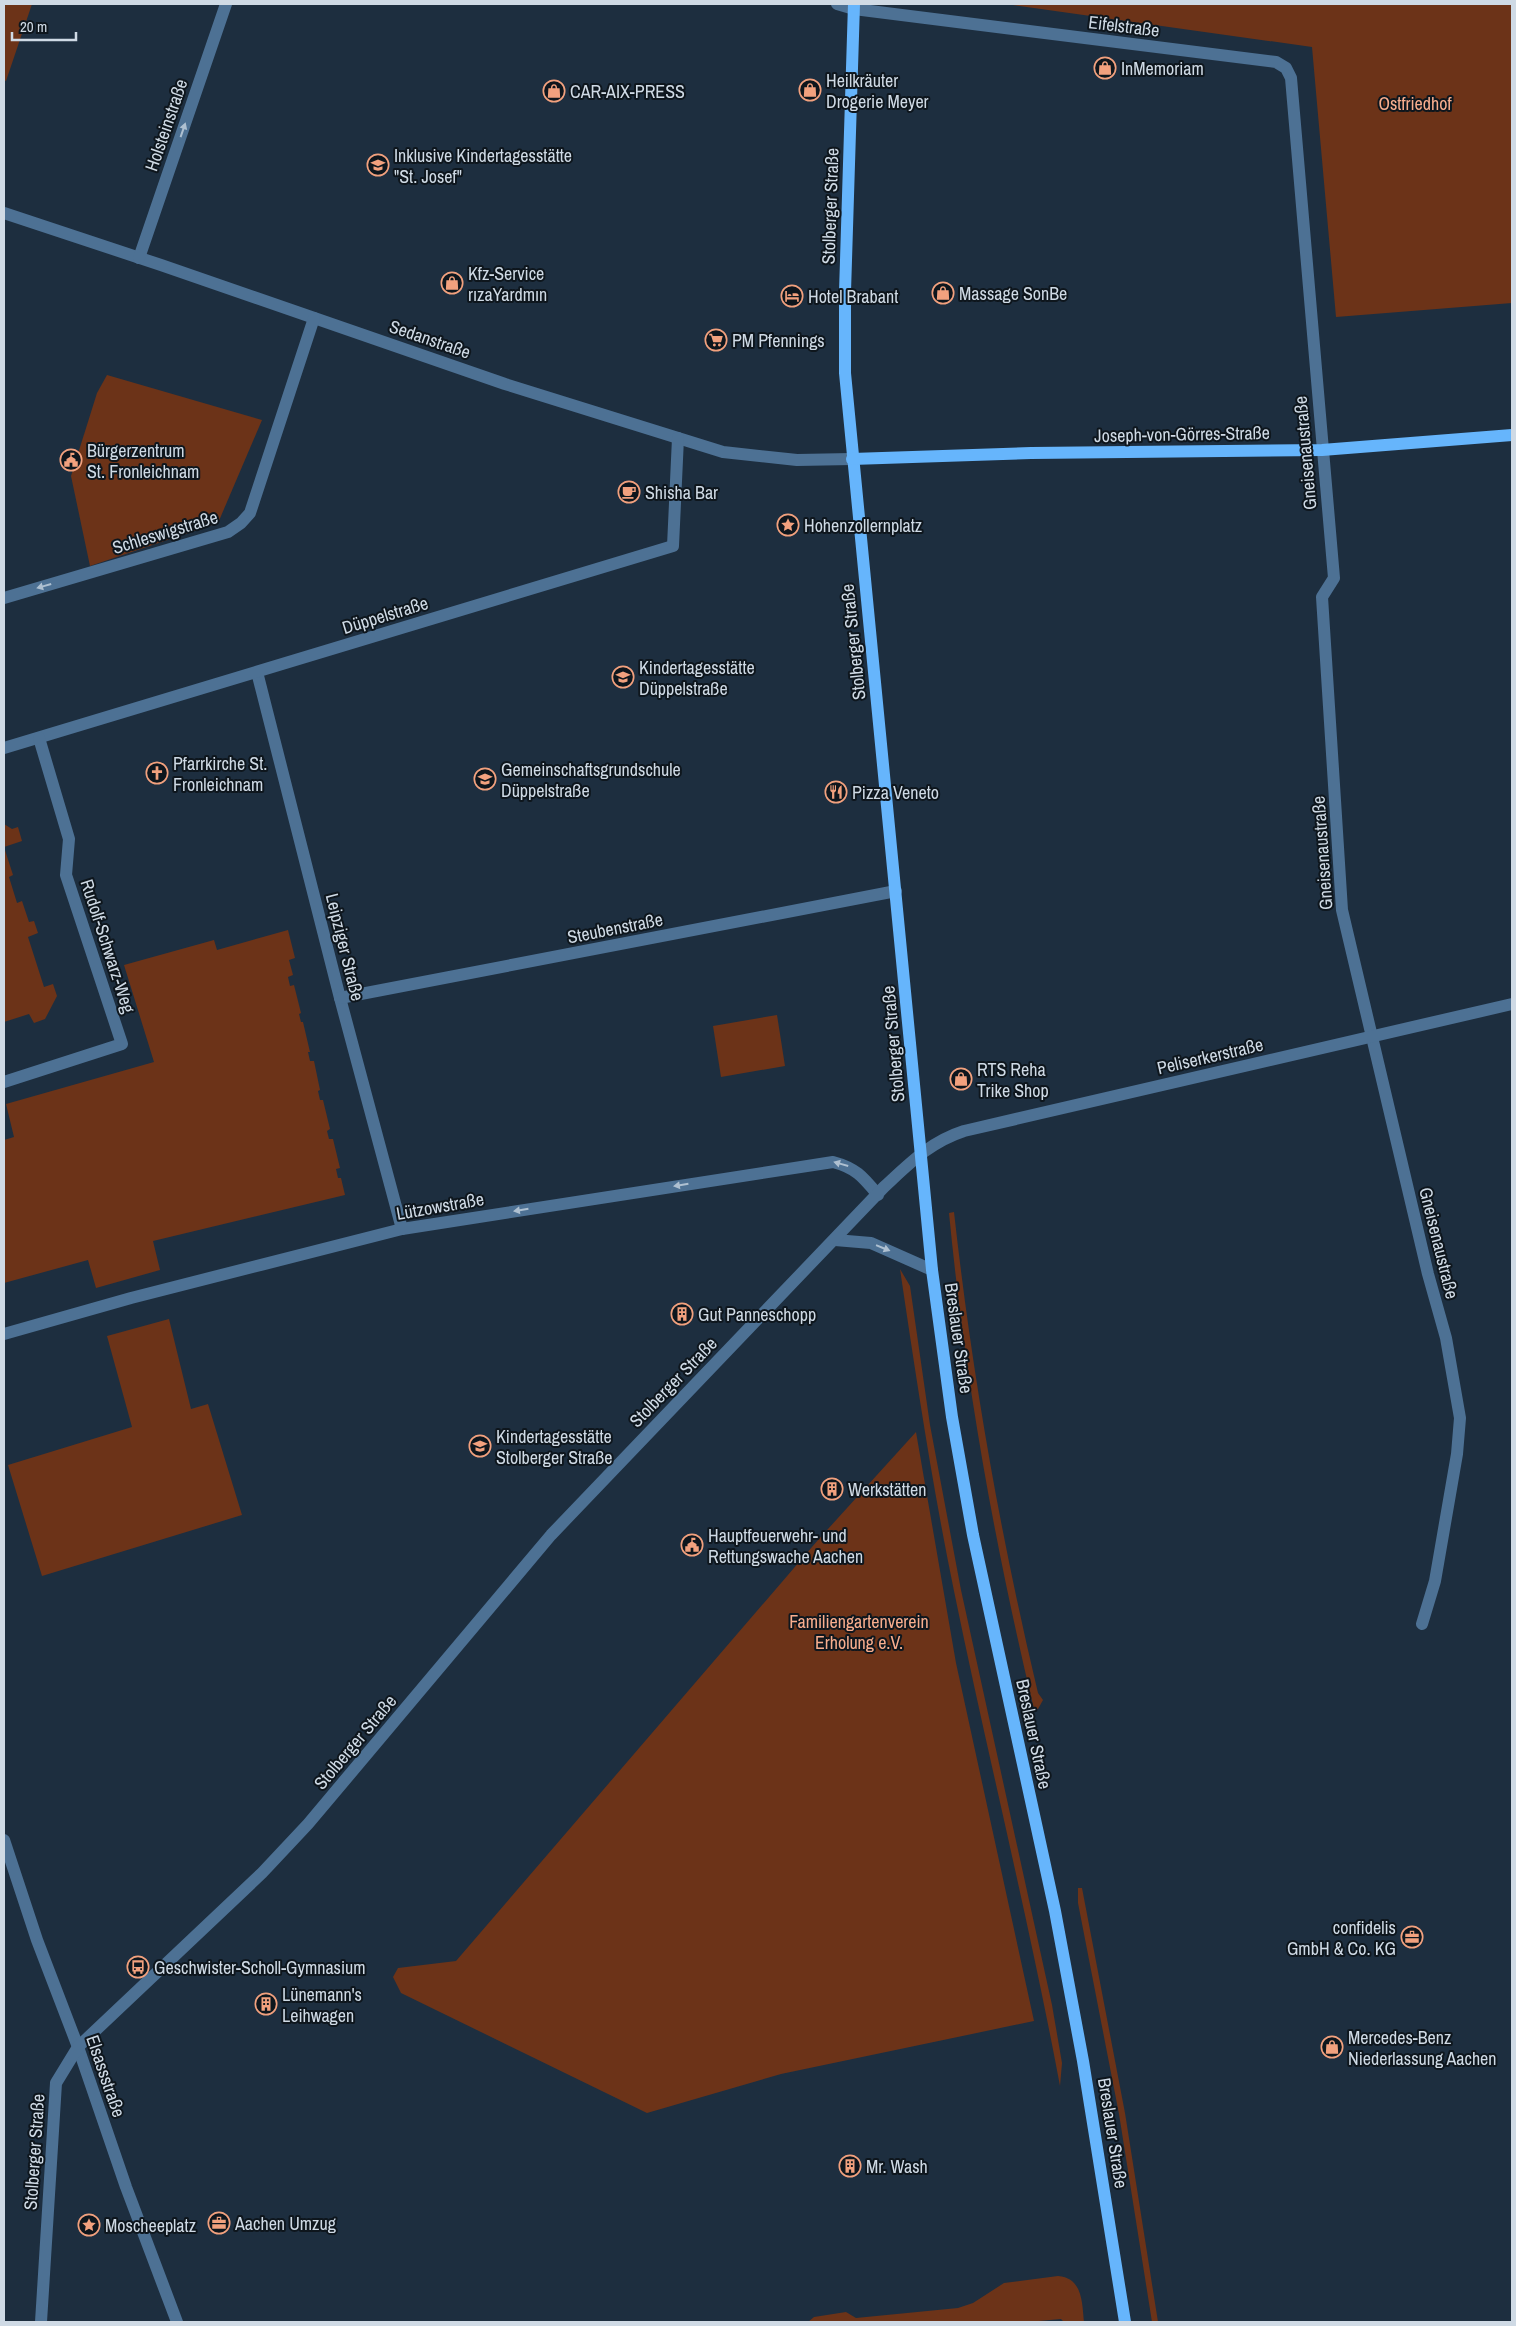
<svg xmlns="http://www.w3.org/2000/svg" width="1516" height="2326" viewBox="0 0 1516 2326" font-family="'Archivo Narrow',sans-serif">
<rect width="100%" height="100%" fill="#1d2e3f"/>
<!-- green -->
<g fill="#6c3318">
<path d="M4,4H32L6,81L4,80Z"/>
<path d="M1006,4H1512V303L1336,317L1312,47Z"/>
<path d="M107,375L262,420L218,523L90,566L71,476L97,393Z"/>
<path d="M4,824L12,829L18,827L22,841L4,847L13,875L9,877L17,903L22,901L29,922L34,921L38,933L28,937L44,987L53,984L57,996L45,1019L34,1023L29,1014L4,1022Z"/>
<path d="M288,930L295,958L289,960L293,975L288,977L290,986L294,985L301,1013L299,1014L301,1022H303L310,1052H308L310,1061H314L320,1090L318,1091L320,1100H323L330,1129L327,1131L329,1139H333L340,1168L336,1169L338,1178H341L345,1195L153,1241L160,1270L96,1288L88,1260L4,1283V1140L14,1137L6,1104L154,1062L124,965L214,940L217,950Z"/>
<path d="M777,1015L785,1066L721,1077L713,1026Z"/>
<path d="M954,1212C972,1374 1000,1534 1038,1693L1043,1700L1038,1709H1035L1033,1705C994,1542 965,1379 949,1213Z"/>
<path d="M900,1269L910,1286L930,1425L961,1590L1052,2005L1062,2063L1060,2086C1029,1920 988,1757 954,1591C932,1484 916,1377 900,1269Z"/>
<path d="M169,1319L191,1409L208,1404L242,1515L42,1576L8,1465L132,1427L107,1336Z"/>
<path d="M916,1432L956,1663L1034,2021L781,2074L647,2113L401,1993L393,1977L398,1968L456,1961L818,1540Z"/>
<path d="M1078,1888H1082L1125,2113L1158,2322H1152L1119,2114L1078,1903Z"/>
<path d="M1058,2276C1083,2278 1082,2303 1084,2322H1064L1061,2319L1028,2322H808L814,2317L846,2312L856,2318L958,2308L973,2303L1004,2283Z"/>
</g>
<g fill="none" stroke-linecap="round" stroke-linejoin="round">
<!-- minor -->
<g stroke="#4d7194" stroke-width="12">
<path d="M837,4L854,9L1276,62L1286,68L1291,78L1334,578L1322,597L1342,910L1428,1274L1446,1338L1460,1418L1457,1454L1435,1581L1422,1624"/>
<path d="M4,213L161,265L505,384L723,452L797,460L852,459"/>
<path d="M139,258L226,4"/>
<path d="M4,598L228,532L241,523L250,513L314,318"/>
<path d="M257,672L340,998L402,1229"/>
<path d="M4,748L673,546L678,438"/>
<path d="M340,998L896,891"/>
<path d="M4,1082L122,1044L66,875L69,839L39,738"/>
<path d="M835,1240L871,1243L932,1270"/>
<path d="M4,1334L131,1298L402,1229L833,1162C856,1168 863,1177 878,1195"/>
<path d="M4,1840L37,1940L78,2047L126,2187L177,2322"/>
<path d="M41,2322L56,2083L78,2047L262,1873L308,1824L551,1535L884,1187C910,1163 930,1142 964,1131L1512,1004"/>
</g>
<!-- major -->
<g stroke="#66b5fc" stroke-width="12">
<path d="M854,4L845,292V373L932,1270L952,1417L973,1535L1055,1911L1083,2061L1125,2322"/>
<path d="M852,459L1031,453L1322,450L1512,435"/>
</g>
</g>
<!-- one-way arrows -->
<defs><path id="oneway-solid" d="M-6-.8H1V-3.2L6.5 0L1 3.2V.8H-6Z" transform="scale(1.25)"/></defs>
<g fill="#aec0d1">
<use href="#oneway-solid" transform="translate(183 130) rotate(-71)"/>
<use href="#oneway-solid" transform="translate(44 586) rotate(164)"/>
<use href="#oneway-solid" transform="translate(841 1164) rotate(-164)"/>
<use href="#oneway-solid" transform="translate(681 1185) rotate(171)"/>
<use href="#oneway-solid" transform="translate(521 1210) rotate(171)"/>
<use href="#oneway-solid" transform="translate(883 1248) rotate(22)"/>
</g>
<!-- icons -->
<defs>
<g id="shop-ring" transform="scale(1.125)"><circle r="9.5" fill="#0e161d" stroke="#f2a17e" stroke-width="1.5"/><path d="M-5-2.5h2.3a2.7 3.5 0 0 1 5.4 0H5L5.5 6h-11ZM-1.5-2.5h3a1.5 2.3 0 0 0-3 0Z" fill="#f2a17e"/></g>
<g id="school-ring" transform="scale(1.125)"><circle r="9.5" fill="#0e161d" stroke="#f2a17e" stroke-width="1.5"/><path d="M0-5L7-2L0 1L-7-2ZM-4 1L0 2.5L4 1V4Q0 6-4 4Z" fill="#f2a17e"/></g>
<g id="hotel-ring" transform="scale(1.125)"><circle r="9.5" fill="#0e161d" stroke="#f2a17e" stroke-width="1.5"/><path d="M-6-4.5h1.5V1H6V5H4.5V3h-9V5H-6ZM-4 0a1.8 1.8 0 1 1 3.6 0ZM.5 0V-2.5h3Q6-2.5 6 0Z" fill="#f2a17e"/></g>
<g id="supermarket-ring" transform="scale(1.125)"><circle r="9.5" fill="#0e161d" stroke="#f2a17e" stroke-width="1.5"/><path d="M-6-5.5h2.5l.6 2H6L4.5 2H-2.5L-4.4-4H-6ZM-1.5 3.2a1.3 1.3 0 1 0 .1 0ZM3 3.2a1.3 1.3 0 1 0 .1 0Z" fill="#f2a17e"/></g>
<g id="civic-ring" transform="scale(1.125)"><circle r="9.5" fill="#0e161d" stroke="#f2a17e" stroke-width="1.5"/><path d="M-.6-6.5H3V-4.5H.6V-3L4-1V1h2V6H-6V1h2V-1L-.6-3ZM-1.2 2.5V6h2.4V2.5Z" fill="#f2a17e"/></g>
<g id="cafe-ring" transform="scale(1.125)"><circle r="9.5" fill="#0e161d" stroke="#f2a17e" stroke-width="1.5"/><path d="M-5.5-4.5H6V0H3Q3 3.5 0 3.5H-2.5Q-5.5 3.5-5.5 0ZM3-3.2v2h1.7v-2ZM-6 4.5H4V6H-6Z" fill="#f2a17e"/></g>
<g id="sight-ring" transform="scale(1.125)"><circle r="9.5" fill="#0e161d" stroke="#f2a17e" stroke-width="1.5"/><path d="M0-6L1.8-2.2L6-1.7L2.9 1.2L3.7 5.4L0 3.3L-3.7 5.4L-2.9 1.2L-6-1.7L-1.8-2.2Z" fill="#f2a17e"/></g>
<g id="church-ring" transform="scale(1.125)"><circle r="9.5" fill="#0e161d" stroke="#f2a17e" stroke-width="1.5"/><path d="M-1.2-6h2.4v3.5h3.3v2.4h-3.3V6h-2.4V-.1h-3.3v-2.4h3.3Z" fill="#f2a17e"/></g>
<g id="restaurant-ring" transform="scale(1.125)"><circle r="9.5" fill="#0e161d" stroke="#f2a17e" stroke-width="1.5"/><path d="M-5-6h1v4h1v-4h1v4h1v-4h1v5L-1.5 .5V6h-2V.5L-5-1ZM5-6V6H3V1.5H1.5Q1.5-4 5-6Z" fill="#f2a17e"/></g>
<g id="building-ring" transform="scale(1.125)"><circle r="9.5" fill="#0e161d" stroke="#f2a17e" stroke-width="1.5"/><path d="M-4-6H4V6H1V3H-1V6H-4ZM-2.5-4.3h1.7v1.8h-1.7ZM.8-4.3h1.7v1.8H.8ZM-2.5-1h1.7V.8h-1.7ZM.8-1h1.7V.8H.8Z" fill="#f2a17e"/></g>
<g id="office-ring" transform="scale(1.125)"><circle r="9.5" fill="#0e161d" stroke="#f2a17e" stroke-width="1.5"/><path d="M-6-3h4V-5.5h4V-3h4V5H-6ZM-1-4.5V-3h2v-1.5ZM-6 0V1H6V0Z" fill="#f2a17e"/></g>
<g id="bus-ring" transform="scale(1.125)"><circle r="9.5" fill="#0e161d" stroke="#f2a17e" stroke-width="1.5"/><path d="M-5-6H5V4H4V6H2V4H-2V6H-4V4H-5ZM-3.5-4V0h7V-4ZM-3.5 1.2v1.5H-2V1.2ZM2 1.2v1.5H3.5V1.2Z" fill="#f2a17e"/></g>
</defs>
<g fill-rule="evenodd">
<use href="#shop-ring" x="1105" y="68"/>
<use href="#shop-ring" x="810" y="90"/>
<use href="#shop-ring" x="554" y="91"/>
<use href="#school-ring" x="378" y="165"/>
<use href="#shop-ring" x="452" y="283"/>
<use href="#shop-ring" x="943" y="293"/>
<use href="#hotel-ring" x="792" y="296"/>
<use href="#supermarket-ring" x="716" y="340"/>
<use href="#civic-ring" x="71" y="460"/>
<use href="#cafe-ring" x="629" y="492"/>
<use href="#sight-ring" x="788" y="525"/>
<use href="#school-ring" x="623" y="677"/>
<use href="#church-ring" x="157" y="773"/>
<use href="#school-ring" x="485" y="779"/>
<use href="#restaurant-ring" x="836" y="792"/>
<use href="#shop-ring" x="961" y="1079"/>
<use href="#building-ring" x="682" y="1314"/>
<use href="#school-ring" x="480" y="1446"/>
<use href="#building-ring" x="832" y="1489"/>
<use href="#civic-ring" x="692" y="1545"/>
<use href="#office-ring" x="1412" y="1937"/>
<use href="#bus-ring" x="138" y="1967"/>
<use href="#building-ring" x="266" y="2004"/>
<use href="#shop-ring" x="1332" y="2047"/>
<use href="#building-ring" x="850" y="2166"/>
<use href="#office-ring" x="219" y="2223"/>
<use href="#sight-ring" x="89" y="2225"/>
</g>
<g text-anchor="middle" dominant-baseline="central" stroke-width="4" stroke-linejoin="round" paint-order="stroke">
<!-- street labels -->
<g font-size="18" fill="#cfdae5" stroke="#0e161d">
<text transform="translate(1124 26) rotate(7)">Eifelstraße</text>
<text transform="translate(166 125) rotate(-71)">Holsteinstraße</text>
<text transform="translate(830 206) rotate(-88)">Stolberger Straße</text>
<text transform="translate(430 339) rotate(19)">Sedanstraße</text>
<text transform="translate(1182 434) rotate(-1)">Joseph-von-Görres-Straße</text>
<text transform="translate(1305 453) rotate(-95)">Gneisenaustraße</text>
<text transform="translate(165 532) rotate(-17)">Schleswigstraße</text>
<text transform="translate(385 615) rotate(-17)">Düppelstraße</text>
<text transform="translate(853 642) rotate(-96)">Stolberger Straße</text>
<text transform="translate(1322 853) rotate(-94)">Gneisenaustraße</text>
<text transform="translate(615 928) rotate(-11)">Steubenstraße</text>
<text transform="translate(108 946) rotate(72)">Rudolf-Schwarz-Weg</text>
<text transform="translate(345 947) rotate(76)">Leipziger Straße</text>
<text transform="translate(893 1044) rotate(-95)">Stolberger Straße</text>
<text transform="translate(1210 1056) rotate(-13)">Peliserkerstraße</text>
<text transform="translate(440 1206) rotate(-10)">Lützowstraße</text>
<text transform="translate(1439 1243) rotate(76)">Gneisenaustraße</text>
<text transform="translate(959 1338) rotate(82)">Breslauer Straße</text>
<text transform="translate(673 1382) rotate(-46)">Stolberger Straße</text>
<text transform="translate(1034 1734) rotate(78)">Breslauer Straße</text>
<text transform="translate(355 1742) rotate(-50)">Stolberger Straße</text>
<text transform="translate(106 2076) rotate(71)">Elsassstraße</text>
<text transform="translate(1113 2133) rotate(81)">Breslauer Straße</text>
<text transform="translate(34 2152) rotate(-86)">Stolberger Straße</text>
</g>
<!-- poi labels -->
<g font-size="18" fill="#cfdae5" stroke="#0e161d" text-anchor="start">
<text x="1121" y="68">InMemoriam</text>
<text x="826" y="80">Heilkräuter<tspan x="826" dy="21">Drogerie Meyer</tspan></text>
<text x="570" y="91">CAR-AIX-PRESS</text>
<text x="394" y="155">Inklusive Kindertagesstätte<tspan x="394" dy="21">"St. Josef"</tspan></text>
<text x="468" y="273">Kfz-Service<tspan x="468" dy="21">rızaYardmın</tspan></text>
<text x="959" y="293">Massage SonBe</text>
<text x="808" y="296">Hotel Brabant</text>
<text x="732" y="340">PM Pfennings</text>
<text x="87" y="450">Bürgerzentrum<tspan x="87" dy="21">St. Fronleichnam</tspan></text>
<text x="645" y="492">Shisha Bar</text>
<text x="804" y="525">Hohenzollernplatz</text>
<text x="639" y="667">Kindertagesstätte<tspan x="639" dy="21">Düppelstraße</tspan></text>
<text x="173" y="763">Pfarrkirche St.<tspan x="173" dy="21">Fronleichnam</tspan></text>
<text x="501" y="769">Gemeinschaftsgrundschule<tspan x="501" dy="21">Düppelstraße</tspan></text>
<text x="852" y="792">Pizza Veneto</text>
<text x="977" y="1069">RTS Reha<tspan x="977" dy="21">Trike Shop</tspan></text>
<text x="698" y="1314">Gut Panneschopp</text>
<text x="496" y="1436">Kindertagesstätte<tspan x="496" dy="21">Stolberger Straße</tspan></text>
<text x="848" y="1489">Werkstätten</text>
<text x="708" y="1535">Hauptfeuerwehr- und<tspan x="708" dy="21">Rettungswache Aachen</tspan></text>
<text x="1396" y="1927" text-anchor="end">confidelis<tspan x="1396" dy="21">GmbH &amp; Co. KG</tspan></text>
<text x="154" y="1967">Geschwister-Scholl-Gymnasium</text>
<text x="282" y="1994">Lünemann's<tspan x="282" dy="21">Leihwagen</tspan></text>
<text x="1348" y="2037">Mercedes-Benz<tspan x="1348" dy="21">Niederlassung Aachen</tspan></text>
<text x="866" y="2166">Mr. Wash</text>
<text x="235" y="2223">Aachen Umzug</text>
<text x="105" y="2225">Moscheeplatz</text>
</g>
<!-- park labels -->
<g font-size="18" fill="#f9ae8e" stroke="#0e161d">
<text x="1415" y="103">Ostfriedhof</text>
<text x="859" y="1621">Familiengartenverein<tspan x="859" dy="21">Erholung e.V.</tspan></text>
</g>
</g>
<!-- border -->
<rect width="1516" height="2326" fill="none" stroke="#cfdae5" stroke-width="10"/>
<!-- scale -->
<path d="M12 32v8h64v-8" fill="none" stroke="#cfdae5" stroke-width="2.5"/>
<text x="20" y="32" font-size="15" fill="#cfdae5" stroke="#0e161d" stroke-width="4" paint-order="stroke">20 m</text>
</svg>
